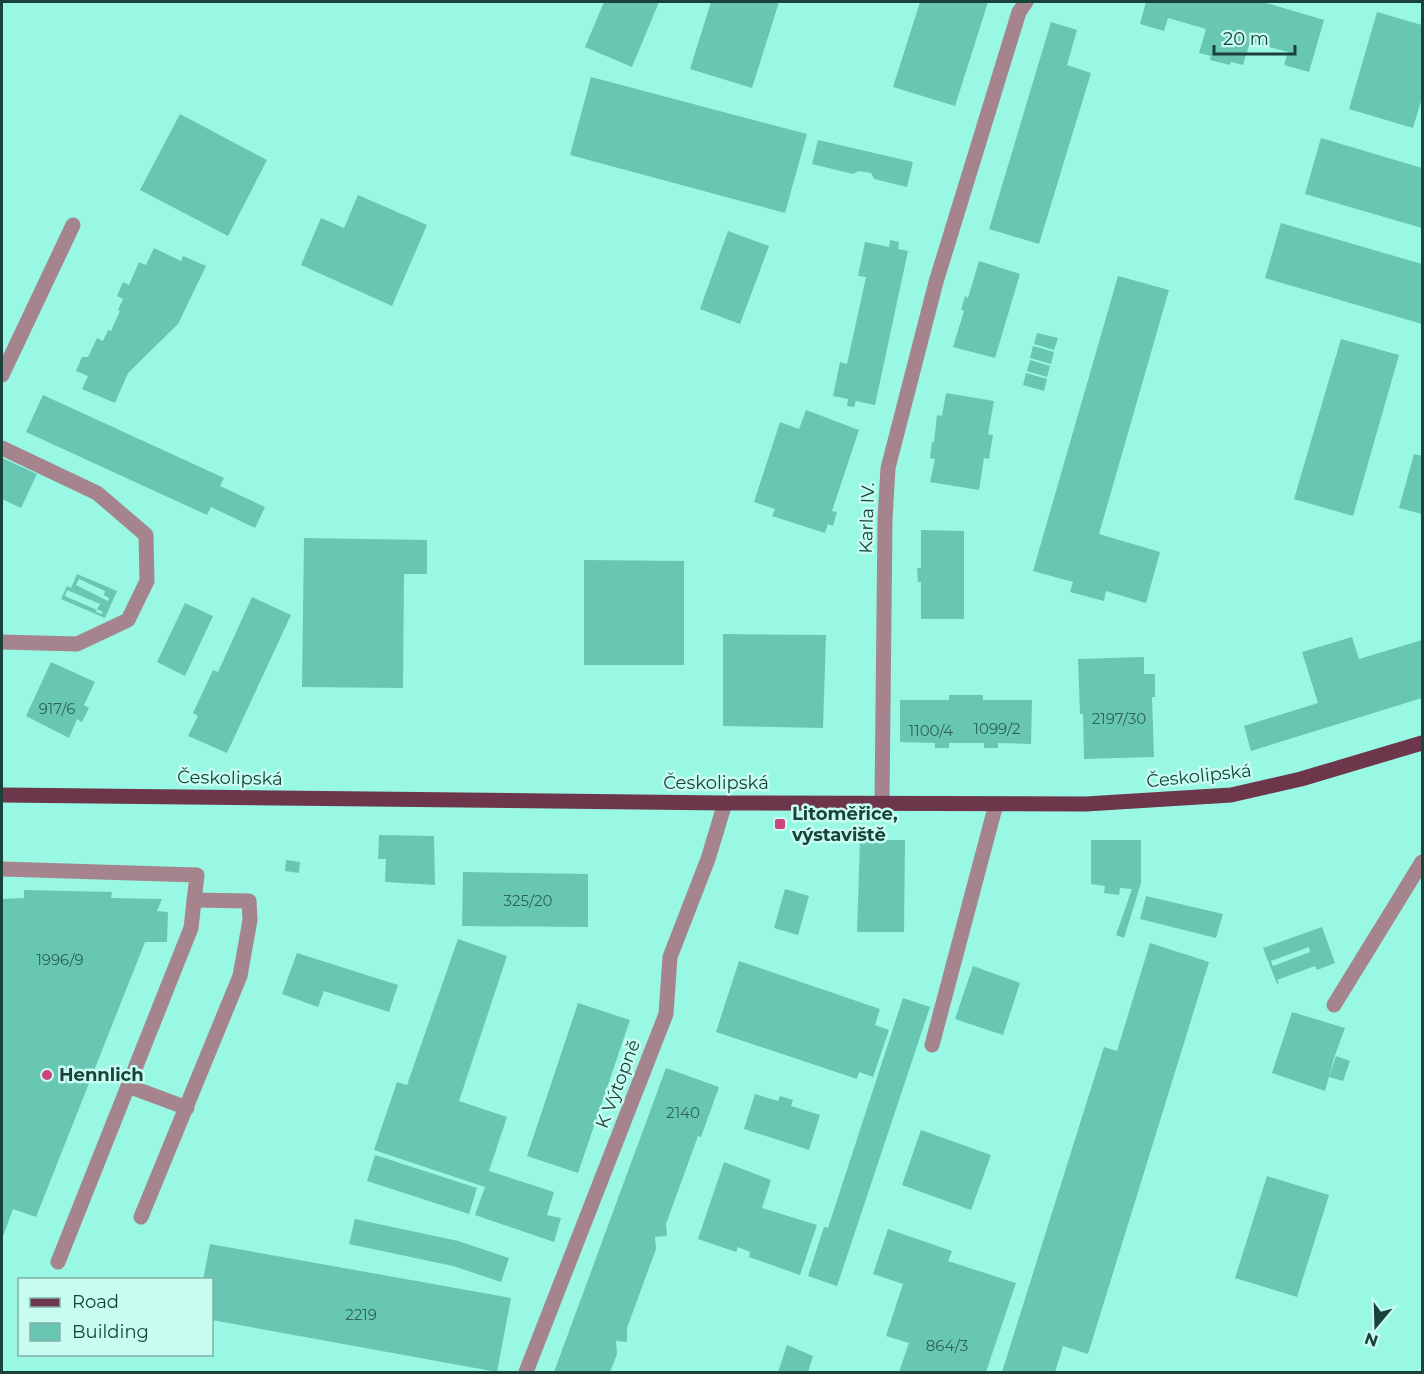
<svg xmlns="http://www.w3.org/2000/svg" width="1424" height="1374" viewBox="0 0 1424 1374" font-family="Montserrat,sans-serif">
<rect width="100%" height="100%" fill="#98f8e3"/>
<!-- building -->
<g fill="#67c7b3" fill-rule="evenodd">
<path d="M604,2H659L632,67L585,47Z"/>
<path d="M711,2H779L752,88L690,69Z"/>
<path d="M920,2H988L955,106L893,87Z"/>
<path d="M1146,2H1263L1324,20L1309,72L1284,65L1288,52L1250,42L1243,65L1231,62L1230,65L1210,60L1211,56L1199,53L1206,29L1168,18L1164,31L1140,24Z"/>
<path d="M1377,12L1422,25V102L1421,101L1413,128L1349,109Z"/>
<path d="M1051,22L1077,30L1067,65L1091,73L1039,244L989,229Z"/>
<path d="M591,77L807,134L785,213L570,155Z"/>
<path d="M180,114L267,160L228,236L140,190Z"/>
<path d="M1321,138L1422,168V228L1305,194Z"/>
<path d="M818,140L913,162L907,187L874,179L871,173L859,171L853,174L812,164Z"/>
<path d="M358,195L427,225L392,306L301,265L321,218L344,228Z"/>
<path d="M1281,223L1422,264V324L1265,278Z"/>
<path d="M728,231L769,246L740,324L700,309Z"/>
<path d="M890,240L899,242L898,249L908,251L875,405L856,401L854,407L847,406L848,399L833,396L840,362L847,364L866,277L858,276L865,242L889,247Z"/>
<path d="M154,248L181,261L183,256L206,266L178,324L128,373L115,403L82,389L88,376L76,371L82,357H88L97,338L103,341L108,330L111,331L120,311L118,310L123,299L117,296L123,282L129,285L139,262L146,265Z"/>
<path d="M979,261L1020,274L995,358L953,347L964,311L961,310L965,296L968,298Z"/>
<path d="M1118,276L1169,290L1099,534L1160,552L1146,603L1106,591L1104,601L1070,592L1073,582L1033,571Z"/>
<path d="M1037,333L1058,338L1054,350L1034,344Z"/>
<path d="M1341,339L1399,355L1353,516L1294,499Z"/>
<path d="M1033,346L1054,352L1051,364L1030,358Z"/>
<path d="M1030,360L1050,366L1047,377L1027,371Z"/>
<path d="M1026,373L1047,379L1044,391L1023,385Z"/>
<path d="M946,393L994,401L988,434L993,435L989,459L984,458L979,490L930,482L935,459L930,458L932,442H934L937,415L942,416Z"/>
<path d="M43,395L224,478L220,486L265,507L255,528L211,507L207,515L26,432Z"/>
<path d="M806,410L859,430L832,511L837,512L833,526L828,524L825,533L772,516L775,509L754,502L780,422L799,429Z"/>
<path d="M1414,454L1422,456V514L1399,508Z"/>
<path d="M2,458L37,474L21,508L2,499Z"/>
<path d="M921,530L964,531V619H921V582H918L917,568H921Z"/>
<path d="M304,538L427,540V574H404L403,688L302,687Z"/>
<path d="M584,560L684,561V665H584Z"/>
<path d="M77,574L117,591L105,618L61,599L67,586L71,588ZM79,579L105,591L104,595L109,598L108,601L76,585ZM67,590L100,604L97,609L103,612L102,614L96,612L97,610L65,596Z"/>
<path d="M252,597L291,615L227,753L188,736L198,716L193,713L213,670L218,672Z"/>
<path d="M185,603L213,616L185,676L157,662Z"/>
<path d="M723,634L826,635L823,728L723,726Z"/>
<path d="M1352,637L1359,659L1422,640V698L1251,751L1244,726L1318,703L1302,652Z"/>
<path d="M1144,657V674H1155V697H1152L1154,757L1084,759L1083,714H1080L1078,659Z"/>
<path d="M51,662L95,682L84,705L89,708L82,722L77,719L69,738L26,716Z"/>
<path d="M949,695H983V700H1032L1031,744L998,743V748H984V743H949V748H935V743L900,742V700H949Z"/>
<path d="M379,835L434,836L435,885L385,882L386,859H378Z"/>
<path d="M860,840H905L904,932H857Z"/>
<path d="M1091,840H1141V883L1124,938L1116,935L1132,889L1120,888L1119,895L1104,893L1105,886L1091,884Z"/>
<path d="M286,860L300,862L299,873L285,871Z"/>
<path d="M463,872L588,874V927L462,926Z"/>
<path d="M785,889L809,896L798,935L774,928Z"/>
<path d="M24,890L112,892L111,898L162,899L157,911L168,912L167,942H145L36,1217L13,1209L2,1239V899L24,898Z"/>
<path d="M1146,896L1223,914L1216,938L1140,919Z"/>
<path d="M1322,927L1335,963L1317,970L1315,966L1277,980L1279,983L1277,984L1263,948ZM1309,947L1310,952L1273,966L1271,961Z"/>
<path d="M458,939L507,956L459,1101L507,1117L489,1171L554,1192L547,1215L561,1218L554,1242L475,1215L485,1187L374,1150L397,1082L407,1085Z"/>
<path d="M1150,943L1209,962L1088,1354L1063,1346L1055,1372H1002L1104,1047L1117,1051Z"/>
<path d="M297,953L398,985L389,1012L324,991L318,1007L282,994Z"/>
<path d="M739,961L880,1009L875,1025L889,1030L873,1077L859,1072L857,1079L716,1032Z"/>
<path d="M973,966L1020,983L1003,1035L955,1019Z"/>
<path d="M903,998L930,1007L837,1286L808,1276L824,1227L828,1228Z"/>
<path d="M578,1003L630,1020L578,1173L527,1156Z"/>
<path d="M1292,1012L1345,1028L1334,1058L1325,1091L1272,1073Z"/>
<path d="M1336,1056L1350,1061L1343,1081L1329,1077Z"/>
<path d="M666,1068L719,1087L701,1137L698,1136L666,1224L667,1236L655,1237L656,1249L627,1328V1342L616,1341L617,1354L610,1372H554Z"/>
<path d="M755,1094L778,1101L780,1096L793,1100L791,1106L820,1115L809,1150L744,1129Z"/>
<path d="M921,1130L991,1155L971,1210L902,1185Z"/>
<path d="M375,1155L477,1188L469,1214L367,1181Z"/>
<path d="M724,1162L771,1180L762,1208L817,1225L800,1275L749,1257L750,1252L738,1247L736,1252L698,1239Z"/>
<path d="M1267,1176L1329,1195L1297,1297L1235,1278Z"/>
<path d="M355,1219L458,1241L509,1258L501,1282L453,1266L349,1244Z"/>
<path d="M888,1229L952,1251L948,1261L1016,1283L986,1372H899L909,1343L886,1336L903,1284L873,1274Z"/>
<path d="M210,1244L511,1298L497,1372L212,1320V1280H203Z"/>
<path d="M787,1345L813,1356L808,1372H778Z"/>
</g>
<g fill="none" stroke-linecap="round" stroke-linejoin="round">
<!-- minor -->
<g stroke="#a5848e" stroke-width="15">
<path d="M2,375L73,225"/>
<path d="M2,448L97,493L146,535L147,581L128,620L77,644L2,642"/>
<path d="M882,803L885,519L888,468L936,282L1019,12L1026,2"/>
<path d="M2,869L197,875L191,928L58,1262"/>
<path d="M1334,1005L1422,862"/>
<path d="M932,1045L996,804"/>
<path d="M128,1086L187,1108"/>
<path d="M141,1217L240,976L250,920L249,901L194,900"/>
<path d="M526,1372L666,1014L670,957L708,859L725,803"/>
</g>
<!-- major -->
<path stroke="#6d364a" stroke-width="15" d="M2,795L725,803L1086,804L1231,795L1301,779L1422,743"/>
</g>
<!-- markers -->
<g fill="#cd447d" stroke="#c7fdf0" stroke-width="2">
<rect x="774" y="818" width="12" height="12" rx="3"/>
<circle cx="47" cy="1075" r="6"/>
</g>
<g text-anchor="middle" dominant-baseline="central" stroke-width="5" stroke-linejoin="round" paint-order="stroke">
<!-- number labels -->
<g font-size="15" fill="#2d6358">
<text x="57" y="708">917/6</text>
<text x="1119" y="718">2197/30</text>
<text x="997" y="728">1099/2</text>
<text x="931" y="730">1100/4</text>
<text x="528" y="900">325/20</text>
<text x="60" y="959">1996/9</text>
<text x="683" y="1112">2140</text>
<text x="361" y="1314">2219</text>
<text x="947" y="1345">864/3</text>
</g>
<!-- street labels -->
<g font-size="18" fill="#1a423a" stroke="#c7fdf0">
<text transform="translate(867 518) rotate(-88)">Karla IV.</text>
<text transform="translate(1199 776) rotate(-6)">Českolipská</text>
<text transform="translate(230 778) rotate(1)">Českolipská</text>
<text x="716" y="783">Českolipská</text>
<text transform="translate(618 1084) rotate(-69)">K Výtopně</text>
</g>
<!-- poi labels -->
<g font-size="18" font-weight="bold" fill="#1a423a" stroke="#c7fdf0" text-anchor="start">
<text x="792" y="814">Litoměřice,<tspan x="792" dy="21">výstaviště</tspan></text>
<text x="59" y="1075">Hennlich</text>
</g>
</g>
<!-- border -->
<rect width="1424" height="1374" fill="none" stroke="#1a423a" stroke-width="6"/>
<!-- legend -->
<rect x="18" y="1278" width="195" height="78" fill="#c7fdf0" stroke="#82b2a7" stroke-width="1.5"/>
<rect x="30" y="1298" width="30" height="9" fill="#6d364a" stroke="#82b2a7" stroke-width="1.5"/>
<text x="72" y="1308" font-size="18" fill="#1a423a">Road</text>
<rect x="30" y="1323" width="30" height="18" fill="#67c7b3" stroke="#82b2a7" stroke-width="1.5"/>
<text x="72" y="1338" font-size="18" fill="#1a423a">Building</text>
<!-- north arrow -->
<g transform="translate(1376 1326) rotate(199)" stroke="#c7fdf0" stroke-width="4.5" paint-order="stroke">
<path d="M0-4.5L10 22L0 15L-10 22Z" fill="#1a423a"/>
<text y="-9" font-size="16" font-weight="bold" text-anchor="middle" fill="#1a423a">N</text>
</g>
<!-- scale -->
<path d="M1214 45v9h81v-9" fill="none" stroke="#1a423a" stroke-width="3"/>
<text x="1223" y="45" font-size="18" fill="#1a423a" stroke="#c7fdf0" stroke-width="4.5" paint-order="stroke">20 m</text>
</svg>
